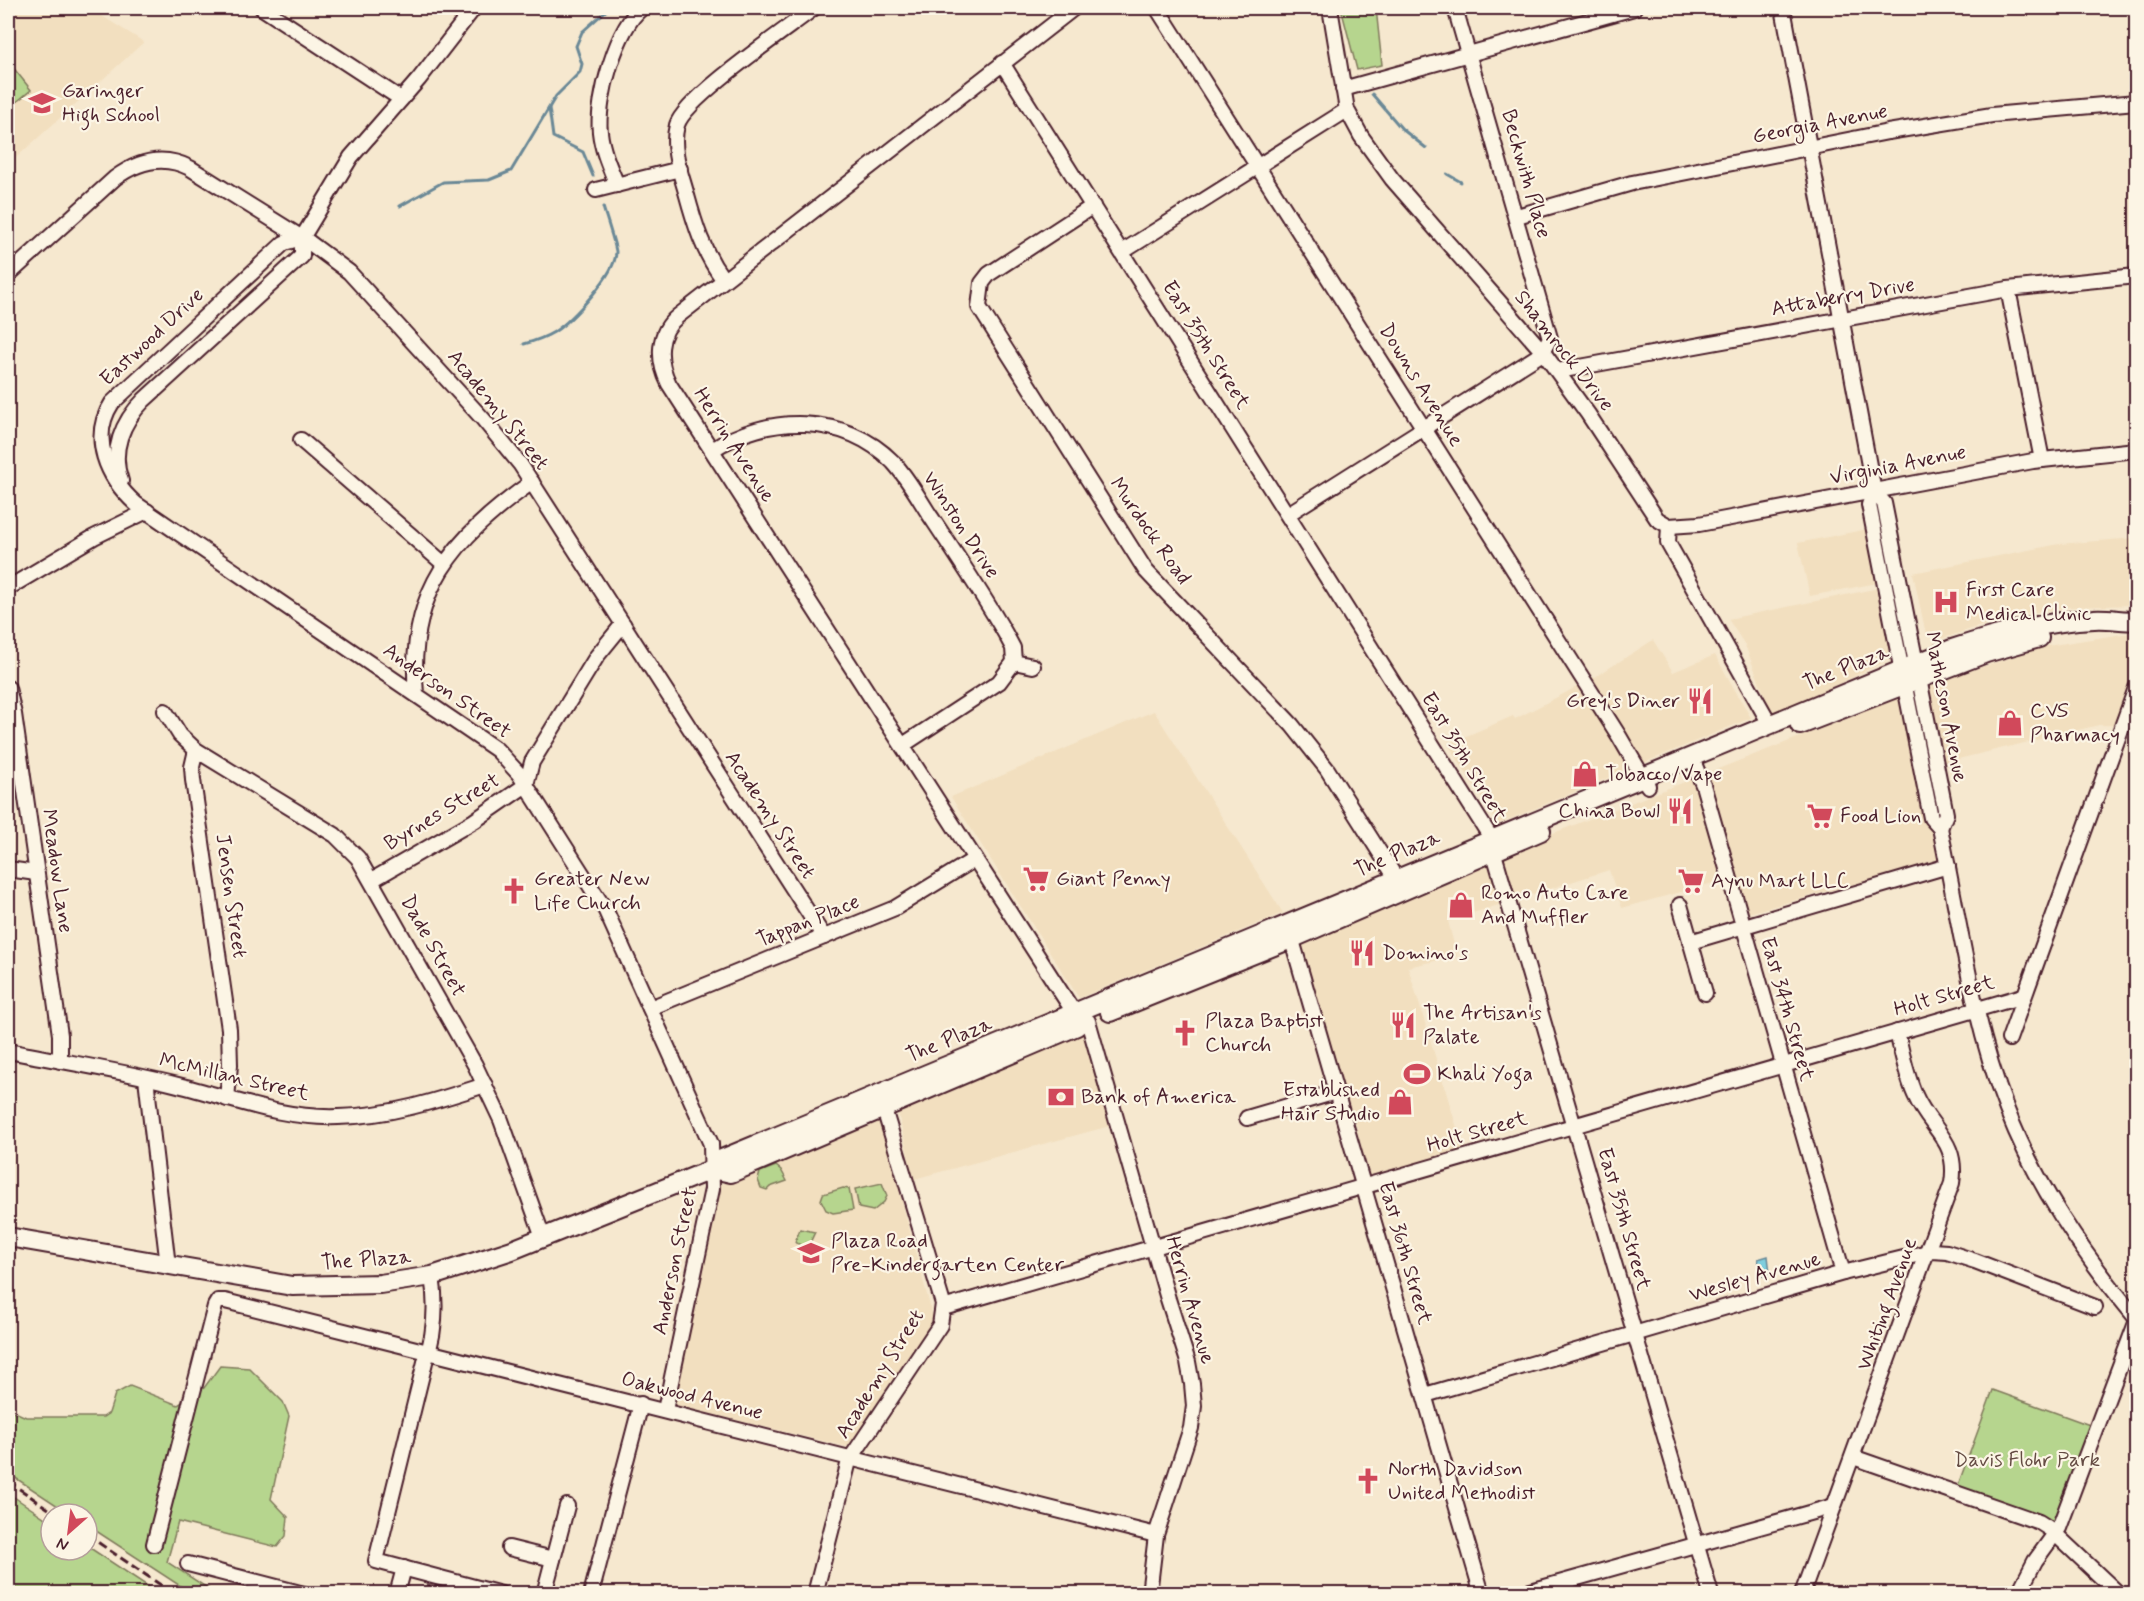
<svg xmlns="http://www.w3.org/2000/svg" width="2144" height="1601" viewBox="0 0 2144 1601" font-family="Mynerve,sans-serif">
<rect width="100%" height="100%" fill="#f6e8cf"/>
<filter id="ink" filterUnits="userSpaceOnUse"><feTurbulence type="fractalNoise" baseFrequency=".0167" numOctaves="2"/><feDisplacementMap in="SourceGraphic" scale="12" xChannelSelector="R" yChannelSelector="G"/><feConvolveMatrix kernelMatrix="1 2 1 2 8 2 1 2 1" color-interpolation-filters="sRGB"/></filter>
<g filter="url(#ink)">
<!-- built -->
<g fill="#f2dfbf">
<path d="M8,8H89L144,42L8,165Z"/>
<path d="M1868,529L1877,583L1810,596L1798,543Z"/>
<path d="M2136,538V605L2070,607L2013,615L1944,638L1931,637L1925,630L1913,573L2059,544Z"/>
<path d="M1879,588L1890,650L1884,662L1782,711L1777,713L1770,709L1745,645L1728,619Z"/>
<path d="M2136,632V726L2099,725L1925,767L1941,860L1745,914L1735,877L1622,908L1609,870L1448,921L1457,956L1408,967L1464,1151L1367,1176L1357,1127L1324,1033L1295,934L1969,671L2047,646Z"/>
<path d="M1653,640L1673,672L1715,655L1751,718L1498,824L1448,744L1513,716L1515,719L1592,679Z"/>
<path d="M1154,711L1283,913L1079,998L951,797Z"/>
<path d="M1082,1028L1110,1126L914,1179L894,1097Z"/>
<path d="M880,1120L934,1321L848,1447L674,1405L720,1185Z"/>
</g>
<!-- green -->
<g fill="#b6d58e" stroke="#807a5c" stroke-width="1.5">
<path d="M1341,8H1376L1382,65L1357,70Z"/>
<path d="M8,61L31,90L8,109Z"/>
<path d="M776,1166L781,1170L787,1181L770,1187L767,1190L761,1188L758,1180L760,1172Z"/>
<path d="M882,1183L887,1196L884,1202L873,1211L859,1208L855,1189Z"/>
<path d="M843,1188L849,1189L853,1210L833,1213L826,1210L821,1200L823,1194Z"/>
<path d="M800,1229L815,1232L807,1249L795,1242Z"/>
<path d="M220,1366L249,1368L283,1402L289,1416L271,1499L288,1517L286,1536L277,1547L178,1522L167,1562L215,1593H191L87,1525V1514H70L8,1473V1409L26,1417H103L109,1413L115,1394L130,1386L178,1405L204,1388Z"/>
<path d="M1993,1390L2098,1428L2056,1534L1955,1493Z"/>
<path d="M8,1493L51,1522V1550H87V1546L158,1593H8Z"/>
</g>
<!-- water -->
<path fill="#7fcedd" stroke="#6a8896" stroke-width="1.5" d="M1768,1256L1770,1273L1763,1276L1758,1259Z"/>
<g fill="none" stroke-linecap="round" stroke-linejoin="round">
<!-- stream -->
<g stroke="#6a8896" stroke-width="3">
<path d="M1372,94L1402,129L1426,148"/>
<path d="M549,108L553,137L583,152L593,176"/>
<path d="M1447,174L1461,182"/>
<path d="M400,206L443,182L489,180L511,171L556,96L580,72L582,64L576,46L582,32L609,8"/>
<path d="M524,344C535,341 544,338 554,332C572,320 616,274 616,252C616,247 605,214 603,207"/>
</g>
<!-- minor casing -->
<g stroke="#4a1f2b" stroke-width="18">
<g id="minor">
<path d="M262,8L401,99"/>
<path d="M1074,8L678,316C657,333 657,360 669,384L1075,1014"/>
<path d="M1157,8L1619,736L1648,786"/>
<path d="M1330,8L1347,110L1361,136L1392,179L1543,352L1588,414L1657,519L1669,526L1668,543L1770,724"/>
<path d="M1783,8L1874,492L1869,505L1931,818L1940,828C1960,922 1972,1020 2007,1110C2037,1187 2084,1255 2136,1318"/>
<path d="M1002,63L1488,833L1711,1594"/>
<path d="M1343,89L1634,8"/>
<path d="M617,185C610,168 602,151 600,132C596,101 617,26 642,8"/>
<path d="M596,190L680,169"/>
<path d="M1093,206L989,274L982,283L979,307L1146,571L1292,725L1327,769L1401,886"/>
<path d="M1517,216L1632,183L1888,132L1992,115L2136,102"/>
<path d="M302,238L284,243L112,403C89,438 107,478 136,504L497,750L519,774L606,911L711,1144L712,1189L665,1410"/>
<path d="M1122,252L1347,110"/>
<path d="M8,275L115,178C138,161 163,154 190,168L310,243L349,272L483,419L520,464L824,937"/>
<path d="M723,279C703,252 695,225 686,192C680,171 671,148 677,125C685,98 787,29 814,8"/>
<path d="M2008,289L2042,460"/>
<path d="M1558,371L2008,289L2136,276"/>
<path d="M301,440L444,564"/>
<path d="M712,450C767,414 844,413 893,462C907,477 918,497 929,514C955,553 982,593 1005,633L1013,648L1014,662L999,682L903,745"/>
<path d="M121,481C110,451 122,422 144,400L302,256V238L351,157L419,79L474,8"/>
<path d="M1874,492L1884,503L1946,814L1940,828"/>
<path d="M1288,514L1541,354L1550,338L1455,8"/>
<path d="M1669,526L1699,524L2033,461L2136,450"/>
<path d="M8,588L94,537L147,511"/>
<path d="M1014,662L1033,666"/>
<path d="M8,688L14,714L60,1035V1061"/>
<path d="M416,694C407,590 453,539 532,482"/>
<path d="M165,711L180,735L196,750L335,835L358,858L475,1065L501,1120L543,1237"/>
<path d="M196,750L192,767L193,780L229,1029L230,1065L227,1099"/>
<path d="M1691,756L1703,785L1843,1273"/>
<path d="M8,869L36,873"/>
<path d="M372,880L474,821L526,785L532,762L597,656L623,624"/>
<path d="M1680,905L1705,993"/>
<path d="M1289,930L1482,1594"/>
<path d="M1690,942L1948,866"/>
<path d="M650,1008L895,908L975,859"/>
<path d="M1088,1021L1168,1299L1188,1362L1192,1384L1194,1406L1191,1428L1156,1535L1149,1594"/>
<path d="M2009,1039L2136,688"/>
<path d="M8,1051C64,1062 122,1071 178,1085C232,1098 281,1119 338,1117C389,1116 436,1101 485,1085"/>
<path d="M146,1078L168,1266"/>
<path d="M1247,1118L1336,1092"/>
<path d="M432,1276C437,1306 435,1334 425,1362L376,1561L501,1594"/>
<path d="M943,1308L2023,996"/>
<path d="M1425,1395L1843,1273L1932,1251L1947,1252L1975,1261L2095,1307"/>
<path d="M1853,1457L2039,1522L2050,1529L2119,1594"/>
<path d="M154,1544L215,1306L218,1301H225L1156,1535"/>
<path d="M509,1548L553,1559"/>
<path d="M188,1564L304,1594"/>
<path d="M397,1594L404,1568"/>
<path d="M544,1594L567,1506"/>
<path d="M591,1594L641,1404"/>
<path d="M815,1594L849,1461L940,1325L943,1304L884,1109"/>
<path d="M1520,1594L1834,1506"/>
<path d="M1802,1594L1952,1183C1959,1140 1930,1130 1915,1095C1906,1075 1902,1053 1897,1032"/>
<path d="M2018,1594L2035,1561L2059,1528L2136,1323"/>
</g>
</g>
<!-- major casing -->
<g stroke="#4a1f2b" stroke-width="22">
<g id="major">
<path d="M1800,725L1986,653L2039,638"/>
<path d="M1110,1012L1291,939L1541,831"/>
<path d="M713,1169L731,1173L1077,1026"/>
<path d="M8,1237L292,1286L380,1284L432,1276L512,1250L713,1169L722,1159L1952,649C1998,634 2046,621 2094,619C2107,618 2122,621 2136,621"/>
</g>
</g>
<!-- minor -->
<use href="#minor" stroke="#fcf5e5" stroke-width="14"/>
<!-- major -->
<use href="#major" stroke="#fcf5e5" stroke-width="18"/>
<!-- rail -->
<g stroke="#4a1f2b" stroke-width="3" stroke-dasharray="9 4.5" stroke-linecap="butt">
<path d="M8,1481L56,1514"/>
<path d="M87,1535L174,1594"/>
</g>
</g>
</g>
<!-- icons -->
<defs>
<g id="school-bare" transform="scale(2.07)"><path d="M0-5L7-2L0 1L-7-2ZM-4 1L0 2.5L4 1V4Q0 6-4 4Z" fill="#d1495b" stroke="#fcf5e5" stroke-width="2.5" paint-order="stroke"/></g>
<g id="hospital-bare" transform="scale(2.07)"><path d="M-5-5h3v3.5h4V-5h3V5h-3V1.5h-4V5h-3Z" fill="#d1495b" stroke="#fcf5e5" stroke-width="2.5" paint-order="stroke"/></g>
<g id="restaurant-bare" transform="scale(2.07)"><path d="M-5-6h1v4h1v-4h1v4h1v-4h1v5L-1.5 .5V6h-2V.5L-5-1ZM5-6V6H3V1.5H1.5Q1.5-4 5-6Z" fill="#d1495b" stroke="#fcf5e5" stroke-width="2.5" paint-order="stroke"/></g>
<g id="shop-bare" transform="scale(2.07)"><path d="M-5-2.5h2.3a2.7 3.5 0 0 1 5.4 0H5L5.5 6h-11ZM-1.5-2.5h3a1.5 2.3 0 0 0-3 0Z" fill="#d1495b" stroke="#fcf5e5" stroke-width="2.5" paint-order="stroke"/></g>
<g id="supermarket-bare" transform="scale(2.07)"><path d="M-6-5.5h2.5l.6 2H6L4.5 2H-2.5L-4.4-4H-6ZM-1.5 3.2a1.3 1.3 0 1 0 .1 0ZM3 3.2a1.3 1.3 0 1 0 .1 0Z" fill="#d1495b" stroke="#fcf5e5" stroke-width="2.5" paint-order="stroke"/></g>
<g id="church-bare" transform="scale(2.07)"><path d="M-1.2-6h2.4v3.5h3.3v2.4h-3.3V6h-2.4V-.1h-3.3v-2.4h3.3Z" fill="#d1495b" stroke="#fcf5e5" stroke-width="2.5" paint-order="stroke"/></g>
<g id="stadium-bare" transform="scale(2.07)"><path d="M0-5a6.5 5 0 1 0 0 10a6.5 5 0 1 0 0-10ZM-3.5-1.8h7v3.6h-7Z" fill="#d1495b" stroke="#fcf5e5" stroke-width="2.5" paint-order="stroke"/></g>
<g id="bank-bare" transform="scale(2.07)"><path d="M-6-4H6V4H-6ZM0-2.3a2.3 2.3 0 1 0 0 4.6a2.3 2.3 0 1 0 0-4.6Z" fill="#d1495b" stroke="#fcf5e5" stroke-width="2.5" paint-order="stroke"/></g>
</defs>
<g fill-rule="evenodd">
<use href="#school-bare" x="42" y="103"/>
<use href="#hospital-bare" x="1946" y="602"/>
<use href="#restaurant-bare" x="1700" y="701"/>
<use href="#shop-bare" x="2010" y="723"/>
<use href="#shop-bare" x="1585" y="774"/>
<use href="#restaurant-bare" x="1680" y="811"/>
<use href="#supermarket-bare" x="1820" y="816"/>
<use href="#supermarket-bare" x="1036" y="879"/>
<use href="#supermarket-bare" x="1691" y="881"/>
<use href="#church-bare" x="514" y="891"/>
<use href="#shop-bare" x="1461" y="905"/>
<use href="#restaurant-bare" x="1362" y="953"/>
<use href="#restaurant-bare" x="1403" y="1025"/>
<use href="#church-bare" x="1185" y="1033"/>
<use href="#stadium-bare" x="1417" y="1074"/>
<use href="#bank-bare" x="1061" y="1097"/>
<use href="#shop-bare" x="1400" y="1102"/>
<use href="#school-bare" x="811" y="1253"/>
<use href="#church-bare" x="1368" y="1481"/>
</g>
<g text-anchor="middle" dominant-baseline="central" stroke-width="4.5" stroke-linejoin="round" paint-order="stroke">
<!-- poi labels -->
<g font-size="21" fill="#4a1f2b" stroke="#fcf5e5" text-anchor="start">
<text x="62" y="91">Garinger<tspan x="62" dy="24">High School</tspan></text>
<text x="1966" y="590">First Care<tspan x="1966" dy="24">Medical Clinic</tspan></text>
<text x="1680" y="701" text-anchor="end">Grey's Diner</text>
<text x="2030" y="711">CVS<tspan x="2030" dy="24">Pharmacy</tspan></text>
<text x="1605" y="774">Tobacco/Vape</text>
<text x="1660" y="811" text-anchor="end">China Bowl</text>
<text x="1840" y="816">Food Lion</text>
<text x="534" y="879">Greater New<tspan x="534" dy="24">Life Church</tspan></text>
<text x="1056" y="879">Giant Penny</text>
<text x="1711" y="881">Aynu Mart LLC</text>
<text x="1481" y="893">Romo Auto Care<tspan x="1481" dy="24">And Muffler</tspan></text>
<text x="1382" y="953">Domino's</text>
<text x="1423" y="1013">The Artisan's<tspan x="1423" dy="24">Palate</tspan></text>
<text x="1205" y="1021">Plaza Baptist<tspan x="1205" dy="24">Church</tspan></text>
<text x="1437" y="1074">Khali Yoga</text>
<text x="1380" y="1090" text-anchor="end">Established<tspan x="1380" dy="24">Hair Studio</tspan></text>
<text x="1081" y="1097">Bank of America</text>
<text x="831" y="1241">Plaza Road<tspan x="831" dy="24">Pre-Kindergarten Center</tspan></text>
<text x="1388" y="1469">North Davidson<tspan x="1388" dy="24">United Methodist</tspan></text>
</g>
<!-- street labels -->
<g font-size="21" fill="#4a1f2b" stroke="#fcf5e5">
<text transform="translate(1820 124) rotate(-11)">Georgia Avenue</text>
<text transform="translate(1526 174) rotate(74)">Beckwith Place</text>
<text transform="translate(1843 297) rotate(-10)">Attaberry Drive</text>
<text transform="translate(152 337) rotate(-43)">Eastwood Drive</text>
<text transform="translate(1206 345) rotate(58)">East 35th Street</text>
<text transform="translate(1564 351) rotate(52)">Shamrock Drive</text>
<text transform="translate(1421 385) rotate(58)">Downs Avenue</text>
<text transform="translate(498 410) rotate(51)">Academy Street</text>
<text transform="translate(734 445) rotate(57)">Herrin Avenue</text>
<text transform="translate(1898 465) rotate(-11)">Virginia Avenue</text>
<text transform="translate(961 525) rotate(57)">Winston Drive</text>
<text transform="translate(1150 531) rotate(55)">Murdock Road</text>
<text transform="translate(1846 668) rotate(-22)">The Plaza</text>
<text transform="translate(447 691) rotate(35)">Anderson Street</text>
<text transform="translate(1946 707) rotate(79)">Matheson Avenue</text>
<text transform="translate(1464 757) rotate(59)">East 35th Street</text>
<text transform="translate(442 812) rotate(-31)">Byrnes Street</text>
<text transform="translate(770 815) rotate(57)">Academy Street</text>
<text transform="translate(1397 854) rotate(-23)">The Plaza</text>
<text transform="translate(57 871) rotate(82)">Meadow Lane</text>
<text transform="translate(231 896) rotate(82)">Jensen Street</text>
<text transform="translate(808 921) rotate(-22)">Tappan Place</text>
<text transform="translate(433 946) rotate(61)">Dade Street</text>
<text transform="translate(1944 996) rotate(-16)">Holt Street</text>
<text transform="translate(1787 1009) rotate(74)">East 34th Street</text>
<text transform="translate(949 1040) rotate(-22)">The Plaza</text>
<text transform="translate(234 1077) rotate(13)">McMillan Street</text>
<text transform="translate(1477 1132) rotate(-16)">Holt Street</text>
<text transform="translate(1624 1219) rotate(74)">East 35th Street</text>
<text transform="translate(1405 1253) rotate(74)">East 36th Street</text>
<text transform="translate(366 1260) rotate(-4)">The Plaza</text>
<text transform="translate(675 1261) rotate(-78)">Anderson Street</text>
<text transform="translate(1755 1277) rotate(-16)">Wesley Avenue</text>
<text transform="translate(1190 1300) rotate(74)">Herrin Avenue</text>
<text transform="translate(1887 1304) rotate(-70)">Whiting Avenue</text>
<text transform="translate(880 1374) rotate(-58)">Academy Street</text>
<text transform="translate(692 1396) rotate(14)">Oakwood Avenue</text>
</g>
<!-- park labels -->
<g font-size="21" fill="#654c44" stroke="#fcf5e5">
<text x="2027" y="1460">Davis Flohr Park</text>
</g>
</g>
<!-- margin -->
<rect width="2144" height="1601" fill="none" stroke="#fcf5e5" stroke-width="30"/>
<rect x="15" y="15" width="2114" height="1571" fill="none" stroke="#4a1f2b" stroke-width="2" filter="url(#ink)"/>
<!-- north arrow -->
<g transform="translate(69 1532) rotate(208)"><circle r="28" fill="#fcf5e5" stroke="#b59f9b" stroke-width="1.5"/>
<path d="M0-4.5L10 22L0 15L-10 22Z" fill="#d1495b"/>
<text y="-9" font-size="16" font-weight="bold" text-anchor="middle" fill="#4a1f2b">N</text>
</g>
</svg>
